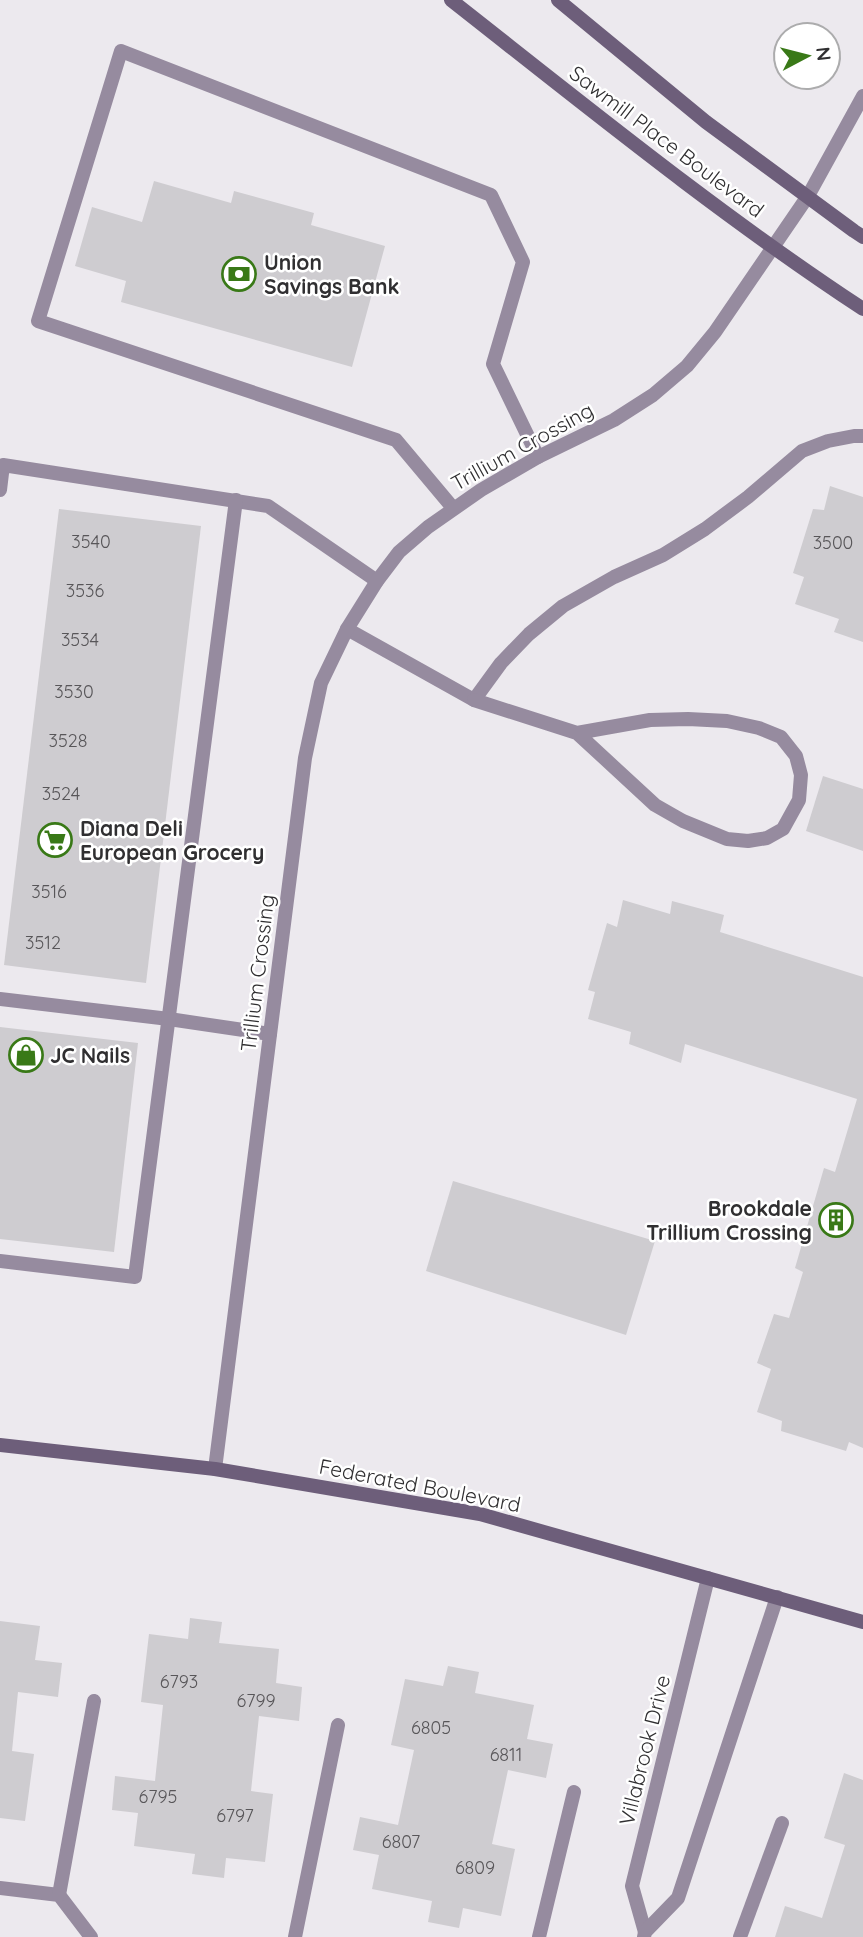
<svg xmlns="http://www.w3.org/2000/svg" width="863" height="1937" viewBox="0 0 863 1937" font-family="Quicksand,sans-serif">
<rect width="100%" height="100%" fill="#ece9ee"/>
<!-- building -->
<g fill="#ceccd0">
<path d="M154,181L231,203L234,191L314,213L311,225L385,246L352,367L121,302L126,281L75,266L92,207L142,222Z"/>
<path d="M830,486L863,497V642L834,632L839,619L795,604L804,577L793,573L813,509L824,510Z"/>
<path d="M59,509L201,526L146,983L4,965Z"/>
<path d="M823,776L863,789V851L806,831Z"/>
<path d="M623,900L670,914L672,901L724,915L720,932L863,977V1448L849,1442L846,1451L781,1431L782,1421L757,1412L771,1369L757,1363L774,1314L789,1318L803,1272L795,1268L824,1168L835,1172L857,1099L685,1044L681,1063L629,1044L631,1032L588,1019L595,992L588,990L607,923L617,927Z"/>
<path d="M0,1027L138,1043L114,1252L0,1239Z"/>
<path d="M453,1181L655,1241L626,1335L426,1271Z"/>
<path d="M190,1618L222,1622L219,1643L279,1649L276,1683L302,1687L299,1721L259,1716L251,1791L273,1794L265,1862L226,1858L224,1878L192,1874L195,1854L134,1846L138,1813L112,1810L115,1776L155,1781L163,1705L141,1702L149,1634L188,1639Z"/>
<path d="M0,1621L40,1626L35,1660L62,1663L58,1697L18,1692L12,1751L34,1754L25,1821L0,1818Z"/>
<path d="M448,1666L479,1672L475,1693L534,1705L527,1739L553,1744L546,1778L508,1770L492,1844L515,1849L501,1916L463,1908L459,1928L428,1922L432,1901L372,1889L379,1855L353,1850L360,1817L398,1825L414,1750L391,1745L405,1679L443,1686Z"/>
<path d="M844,1773L863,1780V1937H775L785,1906L822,1918L845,1845L824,1838Z"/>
</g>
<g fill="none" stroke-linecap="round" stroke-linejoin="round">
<!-- lane -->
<g stroke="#968b9f" stroke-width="14">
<path d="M0,490L3,465L268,506L377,581"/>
<path d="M453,508L396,440L38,321L121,51L491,195L523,262L493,364L538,457"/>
<path d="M347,629L474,700L501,663L529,634L563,606L614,577L663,555L705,529L748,497L802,451L828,441L854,436H863"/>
<path d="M474,700L577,733L655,805L683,821L727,839L748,841L767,838L783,829L799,800L801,775L796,756L781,737L759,728L727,721L688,719L650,720L577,733"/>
<path d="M0,999L169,1019L270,1034"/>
<path d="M0,1261L135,1277L236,500"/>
<path d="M0,1888L59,1895L91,1937"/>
<path d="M59,1895L94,1701"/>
<path d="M295,1937L338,1725"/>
<path d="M539,1937L574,1792"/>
<path d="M740,1937L782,1823"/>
</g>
<!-- street -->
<g stroke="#968b9f" stroke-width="14">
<path d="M215,1469L305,758L321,683L347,629L377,581L399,552L428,527L481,490L538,457L614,420L653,395L687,366L715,332L808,196L863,96"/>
<path d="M645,1932L632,1886L708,1578"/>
<path d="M644,1937L645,1932L678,1898L777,1597"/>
</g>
<!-- secondary -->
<g stroke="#6d5e7a" stroke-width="14">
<path d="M451,0C586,106 720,215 863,309"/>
<path d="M558,0L706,122L854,231L863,237"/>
<path d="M0,1445L215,1469L480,1514L863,1622"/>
</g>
</g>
<!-- icons -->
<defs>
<g id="bank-ring" transform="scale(1.75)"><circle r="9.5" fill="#fff" stroke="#397917" stroke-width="1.5"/><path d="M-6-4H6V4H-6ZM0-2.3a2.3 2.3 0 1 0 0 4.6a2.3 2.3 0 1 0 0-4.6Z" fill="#397917"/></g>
<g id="supermarket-ring" transform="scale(1.75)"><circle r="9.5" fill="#fff" stroke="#397917" stroke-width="1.5"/><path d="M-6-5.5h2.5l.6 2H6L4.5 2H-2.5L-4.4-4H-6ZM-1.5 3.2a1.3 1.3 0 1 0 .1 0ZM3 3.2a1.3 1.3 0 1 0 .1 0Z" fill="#397917"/></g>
<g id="shop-ring" transform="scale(1.75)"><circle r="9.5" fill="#fff" stroke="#397917" stroke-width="1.5"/><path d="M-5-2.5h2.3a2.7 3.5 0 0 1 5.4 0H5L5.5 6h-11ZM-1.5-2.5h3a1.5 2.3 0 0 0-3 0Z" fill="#397917"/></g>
<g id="building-ring" transform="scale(1.75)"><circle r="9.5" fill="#fff" stroke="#397917" stroke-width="1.5"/><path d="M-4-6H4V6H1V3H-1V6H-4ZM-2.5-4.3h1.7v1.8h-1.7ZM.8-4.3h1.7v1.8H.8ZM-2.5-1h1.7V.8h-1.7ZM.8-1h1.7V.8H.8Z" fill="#397917"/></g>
</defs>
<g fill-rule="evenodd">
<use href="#bank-ring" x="239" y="274"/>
<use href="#supermarket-ring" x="55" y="840"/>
<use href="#shop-ring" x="26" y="1055"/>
<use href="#building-ring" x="836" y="1220"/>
</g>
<g text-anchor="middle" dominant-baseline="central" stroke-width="5" stroke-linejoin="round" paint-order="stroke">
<!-- number labels -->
<g font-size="18" fill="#585659">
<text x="91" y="541">3540</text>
<text x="833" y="542">3500</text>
<text x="85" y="590">3536</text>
<text x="80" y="639">3534</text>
<text x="74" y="691">3530</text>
<text x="68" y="740">3528</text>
<text x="61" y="793">3524</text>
<text x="49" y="891">3516</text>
<text x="43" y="942">3512</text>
<text x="179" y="1681">6793</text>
<text x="256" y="1700">6799</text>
<text x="431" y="1727">6805</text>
<text x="506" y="1754">6811</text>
<text x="158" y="1796">6795</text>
<text x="235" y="1815">6797</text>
<text x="401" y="1841">6807</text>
<text x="475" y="1867">6809</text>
</g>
<!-- street labels -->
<g font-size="21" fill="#302f31" stroke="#fff">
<text transform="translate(667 141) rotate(37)">Sawmill Place Boulevard</text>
<text transform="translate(522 446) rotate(-29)">Trillium Crossing</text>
<text transform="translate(257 973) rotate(-83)">Trillium Crossing</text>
<text transform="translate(420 1485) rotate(11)">Federated Boulevard</text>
<text transform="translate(644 1750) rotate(-76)">Villabrook Drive</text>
</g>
<!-- poi labels -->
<g font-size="21" font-weight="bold" fill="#302f31" stroke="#fff" text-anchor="start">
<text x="264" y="262">Union<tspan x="264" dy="24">Savings Bank</tspan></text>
<text x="80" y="828">Diana Deli<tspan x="80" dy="24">European Grocery</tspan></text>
<text x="50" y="1055">JC Nails</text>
<text x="812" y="1208" text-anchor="end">Brookdale<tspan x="812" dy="24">Trillium Crossing</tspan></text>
</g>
</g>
<!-- north arrow -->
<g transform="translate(807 56) rotate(83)"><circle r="33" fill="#ffffff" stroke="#acacad" stroke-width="2"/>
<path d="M0-5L12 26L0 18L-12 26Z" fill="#397917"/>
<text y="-10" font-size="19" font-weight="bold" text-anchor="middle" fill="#302f31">N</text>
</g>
</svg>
